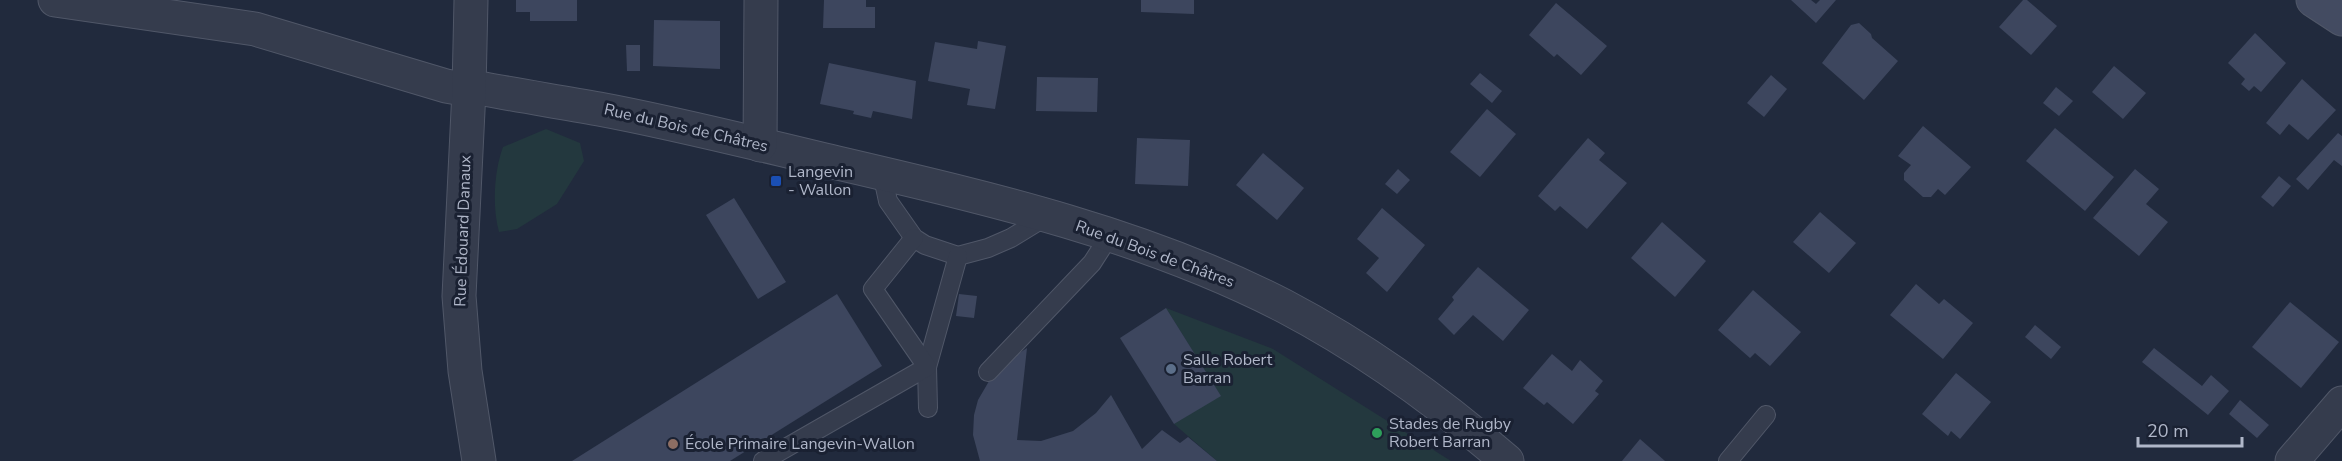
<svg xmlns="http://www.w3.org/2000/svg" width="2342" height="461" viewBox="0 0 2342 461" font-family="'Nunito Sans',sans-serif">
<rect width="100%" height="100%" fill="#212a3d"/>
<!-- green -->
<g fill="#23383e">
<path d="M546,129L580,143L584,161L557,204L517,229L499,232C492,207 494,171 503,147Z"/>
<path d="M1166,308L1273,349L1451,461H1217L1174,424L1220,395Z"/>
</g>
<!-- building -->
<g fill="#3d465e">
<path d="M516,0H577V21H530V12H516Z"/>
<path d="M824,0H866V7H875V28H823Z"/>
<path d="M1141,0H1194V14L1141,12Z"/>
<path d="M1791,0H1811L1816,4L1820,0H1836L1816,23Z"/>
<path d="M2023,0H2027L2057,26L2031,55L1999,27Z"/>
<path d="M1556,3L1607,46L1581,75L1557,54L1554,57L1529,35Z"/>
<path d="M654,20L720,21V69L653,66Z"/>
<path d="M1859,23L1871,34L1872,38L1898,61L1864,100L1822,63L1851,25Z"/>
<path d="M2255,33L2286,63L2261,92L2254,86L2249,91L2241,84L2245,79L2228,63Z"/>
<path d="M978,41L1006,46L995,109L967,105L970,89L928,81L935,42L977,49Z"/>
<path d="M626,45H640V71H627Z"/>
<path d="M829,63L916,81L912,119L873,111L871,118L853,114L854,111L820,104Z"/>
<path d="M2114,66L2146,93L2123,119L2092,92Z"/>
<path d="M1480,73L1502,91L1492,103L1470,84Z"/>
<path d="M1771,75L1787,89L1764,117L1747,103Z"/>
<path d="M1037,77L1098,78L1097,112L1036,111Z"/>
<path d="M2302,79L2336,110L2308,140L2289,124L2280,135L2266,123Z"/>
<path d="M2056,87L2073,101L2059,116L2043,103Z"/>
<path d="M1487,109L1516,134L1480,177L1450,152Z"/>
<path d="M1923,126L1971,167L1945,195L1938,189L1931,197H1923L1904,180V173L1911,165L1898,156Z"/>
<path d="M2055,128L2114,177L2085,211L2026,161Z"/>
<path d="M2338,133L2342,136V166L2334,160L2308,190L2296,179Z"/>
<path d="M1137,138L1190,140L1188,186L1135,184Z"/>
<path d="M1588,138L1605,153L1599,160L1627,183L1587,229L1560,206L1555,211L1538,196Z"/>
<path d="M1263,153L1304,188L1277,220L1236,185Z"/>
<path d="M1398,169L1410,180L1397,194L1385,184Z"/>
<path d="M2135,169L2159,189L2146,204L2168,222L2139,256L2093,218Z"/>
<path d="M2279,176L2291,186L2273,207L2261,197Z"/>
<path d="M734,198L786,282L758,299L706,215Z"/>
<path d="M1382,208L1425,245L1387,292L1366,273L1379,258L1357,239Z"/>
<path d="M1820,212L1856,243L1829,273L1793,242Z"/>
<path d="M1662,222L1706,261L1675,297L1631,258Z"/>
<path d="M1478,267L1529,310L1503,341L1473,315L1454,335L1438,319L1454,300L1452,297Z"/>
<path d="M1916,284L1939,304L1944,299L1973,323L1943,359L1890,315Z"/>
<path d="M1753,290L1801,332L1770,366L1755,353L1750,358L1718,330Z"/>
<path d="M837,294L882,366L730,461H572Z"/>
<path d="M959,294L977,296L974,318L956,316Z"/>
<path d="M2290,302L2339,342L2301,388L2252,347Z"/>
<path d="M1166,308L1221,396L1174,424L1120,338Z"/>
<path d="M2035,325L2061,347L2051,359L2025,337Z"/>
<path d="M1027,348L1017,440L1041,441L1073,431L1096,413L1111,395L1142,449L1162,430L1180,443L1188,437L1217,461H980L973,435L974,415L978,400L992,376L1006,362Z"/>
<path d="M2154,348L2202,386L2211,375L2229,391L2208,415L2142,362Z"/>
<path d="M1552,354L1572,371L1580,360L1603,381L1595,391L1599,394L1573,424L1547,402L1544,405L1523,388Z"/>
<path d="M1956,373L1991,402L1960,439L1951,431L1948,436L1922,414Z"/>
<path d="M2240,400L2269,425L2257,438L2229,414Z"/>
<path d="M1640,439L1665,461H1622Z"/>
</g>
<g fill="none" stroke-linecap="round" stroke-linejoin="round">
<!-- service casing -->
<g stroke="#505768" stroke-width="20">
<g id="service">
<path d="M882,173L888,201L914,238L925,245L958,256L988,248L1011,238L1047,216"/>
<path d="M988,372L1092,263L1110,235"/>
<path d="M928,408L927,367L958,256"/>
<path d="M763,461L927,367L873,289L914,238"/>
<path d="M1728,461L1766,415"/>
</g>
</g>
<!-- minor casing -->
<g stroke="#505768" stroke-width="35">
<g id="minor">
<path d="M55,0L255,29L446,86L469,90L484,89C522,96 560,102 599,109C680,124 761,145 842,164C992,199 1146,235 1284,306C1364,348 1439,402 1507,461"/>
<path d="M471,0L469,90L459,296L465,371L479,461"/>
<path d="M760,145L761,0"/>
<path d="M2292,461L2342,403"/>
</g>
</g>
<!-- secondary casing -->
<g stroke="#505768" stroke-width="35">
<path id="secondary" d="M2313,0L2342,19"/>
</g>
<!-- service -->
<use href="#service" stroke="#353c4d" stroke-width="18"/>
<!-- minor -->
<use href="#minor" stroke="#353c4d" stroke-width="33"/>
<!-- secondary -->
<use href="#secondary" stroke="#434b61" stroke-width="33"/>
</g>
<!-- markers -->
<rect fill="#1a4fb4" stroke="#1a2132" stroke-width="2" x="770" y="175" width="12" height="12" rx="3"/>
<circle fill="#5c6f8a" stroke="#1a2132" stroke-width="2" cx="1171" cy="369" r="6"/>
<circle fill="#2e9e5b" stroke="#1a2132" stroke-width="2" cx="1377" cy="433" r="6"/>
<circle fill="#8d6e63" stroke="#1a2132" stroke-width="2" cx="673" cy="444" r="6"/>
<g text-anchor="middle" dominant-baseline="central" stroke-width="6" stroke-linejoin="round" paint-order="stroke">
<!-- street labels -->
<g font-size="16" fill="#b0b7c9" stroke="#1a2132">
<text transform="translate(686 128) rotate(13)">Rue du Bois de Châtres</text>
<text transform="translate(463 231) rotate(-88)">Rue Édouard Danaux</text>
<text transform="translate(1155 254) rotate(20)">Rue du Bois de Châtres</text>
</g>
<!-- poi labels -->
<g font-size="16" fill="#b0b7c9" stroke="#1a2132" text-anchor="start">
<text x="788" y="172">Langevin<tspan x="788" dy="18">- Wallon</tspan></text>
<text x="1183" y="360">Salle Robert<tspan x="1183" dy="18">Barran</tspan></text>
<text x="1389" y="424">Stades de Rugby<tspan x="1389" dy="18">Robert Barran</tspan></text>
<text x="685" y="444">École Primaire Langevin-Wallon</text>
</g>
</g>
<!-- scale -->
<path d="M2138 437v9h104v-9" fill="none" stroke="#b0b7c9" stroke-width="3"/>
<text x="2147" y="437" font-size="18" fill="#b0b7c9" stroke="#1a2132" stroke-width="4.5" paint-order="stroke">20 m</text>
</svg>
